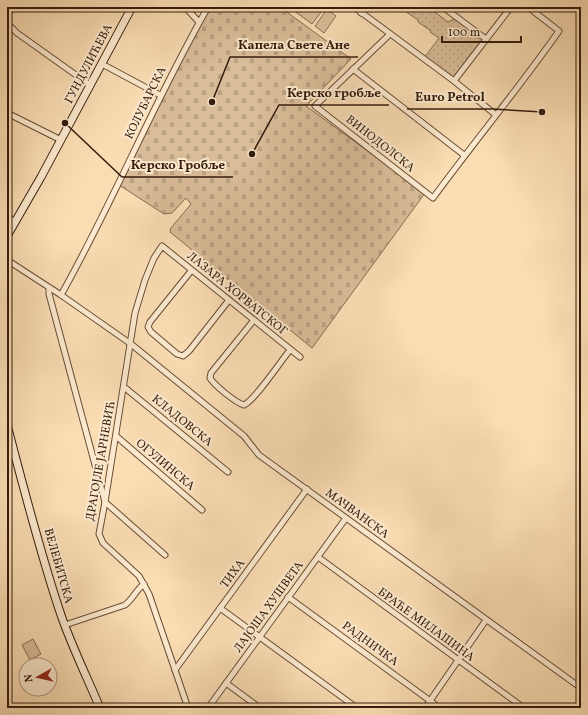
<svg xmlns="http://www.w3.org/2000/svg" width="588" height="715" viewBox="0 0 588 715" font-family="Vollkorn,serif">
<defs>
<pattern id="grass-dots" width="8" height="8" patternUnits="userSpaceOnUse"><rect width="8" height="8" fill="#d9bc98"/><path d="M2 2h.1M6 6h.1" fill="none" stroke="#bba182" stroke-width="1.8" stroke-linecap="round"/></pattern>
<pattern id="cemetery-stones" width="16" height="16" patternUnits="userSpaceOnUse"><rect width="16" height="16" fill="#d9bc98"/><path d="M2 7V4a2 2 0 0 1 4 0v3zM10 15v-3a2 2 0 0 1 4 0v3z" fill="#bba182"/></pattern>
</defs>
<rect width="100%" height="100%" fill="#fbddb4"/>
<filter id="stains"><feTurbulence type="fractalNoise" baseFrequency=".005" numOctaves="4"/><feColorMatrix values="0 0 0 0 .2 0 0 0 0 .09 0 0 0 0 .02 0 0 0 .5 -.17"/></filter>
<radialGradient id="worn" r=".72"><stop offset=".6" stop-color="#630" stop-opacity="0"/><stop offset="1" stop-color="#630" stop-opacity=".3"/></radialGradient>
<!-- grass -->
<path fill="url(#grass-dots)" stroke="#866c52" d="M399,7H428L448,22L456,18L484,39L454,80L424,58L439,38L430,32L431,31L418,22V20Z"/>
<!-- cemetery -->
<path fill="url(#cemetery-stones)" stroke="#866c52" d="M207,7H280L351,59L306,106L425,193L312,348L170,232L171,228L191,204L186,198L172,213L164,214L119,185Z"/>
<!-- green -->
<g fill="#d9bc98" stroke="#866c52">
<path d="M289,7H316L322,11L312,24Z"/>
<path d="M327,9L336,16L324,33L315,26Z"/>
<path d="M33,639L41,654L30,660L22,645Z"/>
</g>
<g fill="none" stroke-linecap="round" stroke-linejoin="round">
<!-- street casing -->
<g stroke="#664d37" stroke-width="7">
<g id="street">
<path d="M185,7L199,22"/>
<path d="M354,7L454,81L496,115"/>
<path d="M443,7L486,39"/>
<path d="M361,13L365,7"/>
<path d="M7,14L14,7"/>
<path d="M7,23L17,33L90,85"/>
<path d="M390,34L315,106L433,198C474,142 519,88 559,31L528,7"/>
<path d="M102,64L160,95"/>
<path d="M353,69L464,155"/>
<path d="M454,81L511,7"/>
<path d="M7,113L61,140"/>
<path d="M7,216L15,222"/>
<path d="M7,260L61,295L131,344L244,436L259,455L581,688"/>
<path d="M191,271L150,322L148,327L151,332L177,354L183,356L189,351L229,300"/>
<path d="M49,288V294L105,502L165,555"/>
<path d="M61,295C114,201 154,101 208,7"/>
<path d="M254,320L211,373L210,378C214,385 236,403 244,405C256,399 280,362 290,350"/>
<path d="M124,387L228,472"/>
<path d="M116,436L202,510"/>
<path d="M318,557L524,708"/>
<path d="M288,597L440,708"/>
<path d="M220,608L357,708"/>
<path d="M65,625L125,605C133,599 136,590 144,584"/>
<path d="M175,670L307,489"/>
<path d="M226,683L260,708"/>
<path d="M188,708L149,594L139,576L103,543L99,534L105,502L135,313L145,280L154,258L162,246L300,357"/>
<path d="M208,708L346,518"/>
<path d="M425,708L486,620"/>
</g>
</g>
<!-- secondary casing -->
<g stroke="#341d0d" stroke-width="9">
<g id="secondary">
<path d="M7,236L41,177L132,7"/>
<path d="M7,425C24,489 40,553 61,615C72,647 87,677 100,708"/>
</g>
</g>
<!-- street -->
<use href="#street" stroke="#fce9ce" stroke-width="5"/>
<!-- secondary -->
<use href="#secondary" stroke="#fce9ce" stroke-width="7"/>
</g>
<g text-anchor="middle" dominant-baseline="central" stroke-width="4" stroke-linejoin="round" paint-order="stroke">
<!-- street labels -->
<g font-size="12" fill="#341d0d" stroke="#fce9ce">
<text transform="translate(89 64) rotate(-62)">ГУНДУЛИЋЕВА</text>
<text transform="translate(146 103) rotate(-64)">КОЛУБАРСКА</text>
<text transform="translate(380 144) rotate(38)">ВИНОДОЛСКА</text>
<text transform="translate(237 294) rotate(39)">ЛАЗАРА ХОРВАТСКОГ</text>
<text transform="translate(182 421) rotate(39)">КЛАДОВСКА</text>
<text transform="translate(101 461) rotate(-80)">ДРАГОЈЛЕ ЈАРНЕВИЋ</text>
<text transform="translate(165 465) rotate(40)">ОГУЛИНСКА</text>
<text transform="translate(357 514) rotate(36)">МАЧВАНСКА</text>
<text transform="translate(58 566) rotate(74)">ВЕЛЕБИТСКА</text>
<text transform="translate(233 574) rotate(-54)">ТИХА</text>
<text transform="translate(269 607) rotate(-54)">ЛАЈОША ХУШВЕТА</text>
<text transform="translate(426 625) rotate(36)">БРАЋЕ МИЛАШИНА</text>
<text transform="translate(370 644) rotate(36)">РАДНИЧКА</text>
</g>
</g>
<!-- callouts -->
<path fill="none" stroke="#341d0d" stroke-width="1.5" d="M212 102L230 57H358M252 154L279 105H389M542 112L493 109H407M65 123L122 177H233"/>
<g fill="#341d0d" stroke="#fce9ce" stroke-width="1.5">
<circle cx="212" cy="102" r="4"/>
<circle cx="252" cy="154" r="4"/>
<circle cx="542" cy="112" r="4"/>
<circle cx="65" cy="123" r="4"/>
</g>
<g font-size="13" text-anchor="middle" font-weight="bold" fill="#341d0d" stroke="#fce9ce" stroke-width="4" stroke-linejoin="round" paint-order="stroke">
<text x="294" y="49">Капела Свете Ане</text>
<text x="334" y="97">Керско гробље</text>
<text x="450" y="101">Euro Petrol</text>
<text x="178" y="169">Керско Гробље</text>
</g>
<!-- margin -->
<rect width="588" height="715" fill="none" stroke="#fbddb4" stroke-width="24"/>
<rect x="8" y="8" width="572" height="699" fill="none" stroke="#341d0d" stroke-width="2"/>
<rect x="12" y="12" width="564" height="691" fill="none" stroke="#341d0d"/>
<!-- north arrow -->
<g transform="translate(38 677) rotate(262)"><circle r="19" fill="#fce9ce" stroke="#ac9781"/>
<path d="M0-3L7 15L0 10L-7 15Z" fill="#8f2418"/>
<text y="-6" font-size="11" font-weight="bold" text-anchor="middle" fill="#341d0d">N</text>
</g>
<!-- scale -->
<path d="M442 36v6h79v-6" fill="none" stroke="#341d0d" stroke-width="2"/>
<text x="448" y="36" font-size="12" fill="#341d0d" stroke="#fce9ce" stroke-width="3" paint-order="stroke">100 m</text>
<rect width="100%" height="100%" filter="url(#stains)"/>
<rect width="100%" height="100%" fill="url(#worn)"/>
</svg>
